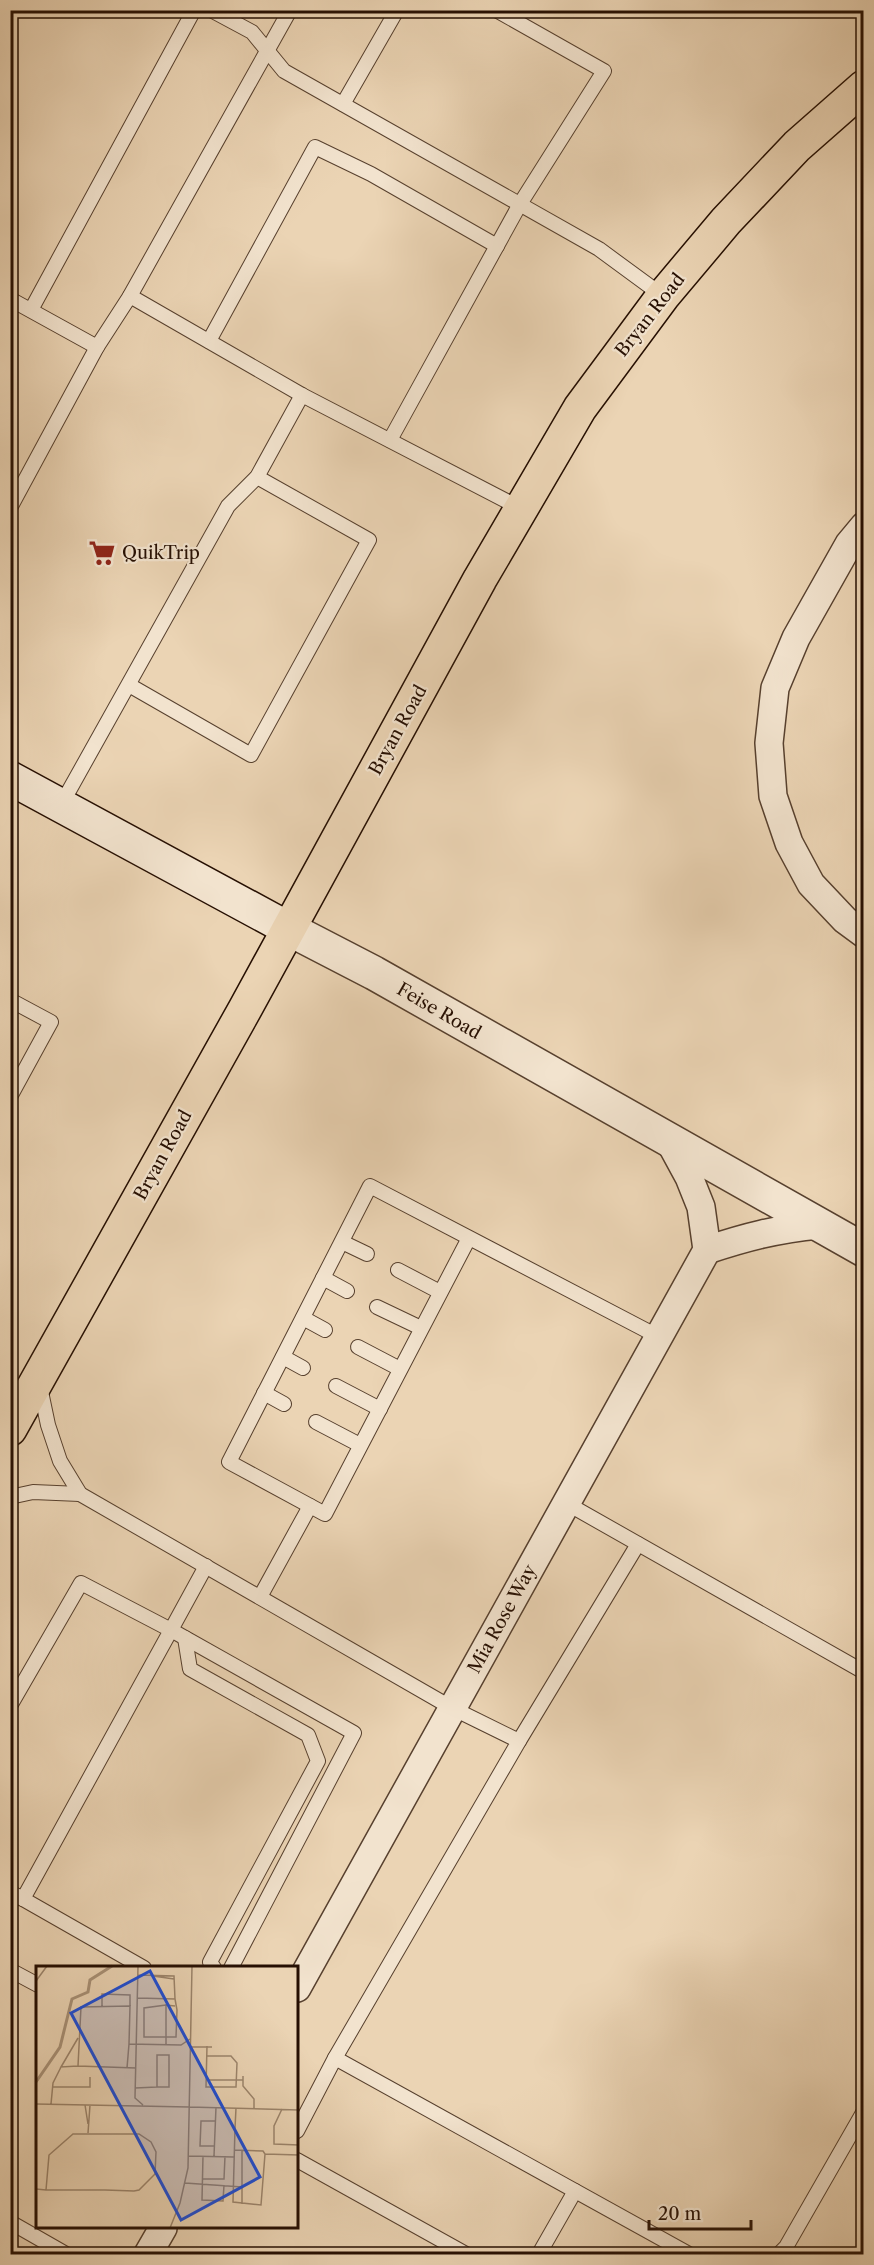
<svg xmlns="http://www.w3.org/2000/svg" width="874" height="2265" viewBox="0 0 874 2265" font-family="'Libre Caslon Text',serif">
<rect width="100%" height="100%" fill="#ebd4b4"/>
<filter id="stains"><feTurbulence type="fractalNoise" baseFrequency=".00333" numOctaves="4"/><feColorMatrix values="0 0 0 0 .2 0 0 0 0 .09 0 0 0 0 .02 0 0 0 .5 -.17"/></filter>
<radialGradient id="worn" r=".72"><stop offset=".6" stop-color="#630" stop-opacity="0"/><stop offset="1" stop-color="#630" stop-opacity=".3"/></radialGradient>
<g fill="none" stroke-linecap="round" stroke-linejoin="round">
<!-- service casing -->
<g stroke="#57402e" stroke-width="16">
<g id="service">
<path d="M211,10L252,32L284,71L599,249L663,296"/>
<path d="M343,104L397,10"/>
<path d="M130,296L302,395L520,508"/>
<path d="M10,299L97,347"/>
<path d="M31,310L194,10"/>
<path d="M209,341L315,147L371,174L497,246"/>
<path d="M390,440L520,204L604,71L496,10"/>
<path d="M10,508L97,347L130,296L290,10"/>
<path d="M129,685L251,755L369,540L257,477"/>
<path d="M61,805L228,506L257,477L302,395"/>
<path d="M10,1000L51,1022L10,1097"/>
<path d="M469,1238L325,1514L229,1462L370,1186L659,1337"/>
<path d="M342,1242L367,1254"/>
<path d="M398,1270L440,1292"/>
<path d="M323,1278L347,1291"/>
<path d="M377,1307L421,1328"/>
<path d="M303,1318L325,1330"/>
<path d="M358,1347L400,1369"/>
<path d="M283,1357L303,1368"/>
<path d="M336,1386L380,1409"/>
<path d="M40,1387L48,1425L60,1461L80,1494L452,1708L519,1741L335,2058L689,2254"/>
<path d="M264,1393L284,1404"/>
<path d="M316,1422L360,1445"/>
<path d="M10,1497L33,1492L80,1494"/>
<path d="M566,1503L864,1672"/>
<path d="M206,1566L171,1630L354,1733L231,1968"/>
<path d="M260,1597L310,1506"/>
<path d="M185,1638L190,1669L308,1735L318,1761L210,1962L214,1968"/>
<path d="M10,1706L81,1583L171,1630L23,1899L10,1892"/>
<path d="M519,1741L638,1544"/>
<path d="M23,1899L144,1968"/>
<path d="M10,1970L38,1985"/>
<path d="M297,2131L335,2058"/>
<path d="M297,2160L466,2254"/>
<path d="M10,2222L66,2254"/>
<path d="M539,2254L575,2191"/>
<path d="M779,2254L786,2247L864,2111"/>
</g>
</g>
<!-- minor casing -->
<g stroke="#57402e" stroke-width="30">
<g id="minor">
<path d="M864,526L849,544L796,638L775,688L769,743L773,796L789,843L811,884L845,920L864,934"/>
<path d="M707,1250C746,1237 777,1229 819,1225"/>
<path d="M297,1988L707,1250L701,1207L689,1177L670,1142"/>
<path d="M148,2254L163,2228"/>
</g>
</g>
<!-- tertiary casing -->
<g stroke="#57402e" stroke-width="36">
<path id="tertiary" d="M289,929L374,973L864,1250"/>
</g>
<!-- secondary casing -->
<g stroke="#260f02" stroke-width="36">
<path id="secondary" d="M10,778L289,929"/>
</g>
<!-- primary casing -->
<g stroke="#260f02" stroke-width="36">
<path id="primary" d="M10,1429L245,1009L480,579L580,408L663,296L726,221L797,146L864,87"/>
</g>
<!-- service -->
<use href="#service" stroke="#f2e3ce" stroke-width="14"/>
<!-- minor -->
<use href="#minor" stroke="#f2e3ce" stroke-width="27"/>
<!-- tertiary -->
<use href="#tertiary" stroke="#f2e3ce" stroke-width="33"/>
<!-- secondary -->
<use href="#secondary" stroke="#f2e3ce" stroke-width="33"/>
<!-- primary -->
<use href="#primary" stroke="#ebd4b4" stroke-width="33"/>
</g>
<!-- icons -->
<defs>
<g id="supermarket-bare" transform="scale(2.07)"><path d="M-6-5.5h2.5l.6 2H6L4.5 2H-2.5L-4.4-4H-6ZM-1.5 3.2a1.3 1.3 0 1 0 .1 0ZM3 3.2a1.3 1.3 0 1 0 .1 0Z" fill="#8f2418" stroke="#f2e3ce" stroke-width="2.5" paint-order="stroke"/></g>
</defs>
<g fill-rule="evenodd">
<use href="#supermarket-bare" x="102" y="553"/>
</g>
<g text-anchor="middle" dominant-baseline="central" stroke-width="4.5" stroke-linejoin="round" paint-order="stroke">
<!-- street labels -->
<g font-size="18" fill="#260f02" stroke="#f2e3ce">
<text transform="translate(650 315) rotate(-52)">Bryan Road</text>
<text transform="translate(398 730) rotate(-61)">Bryan Road</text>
<text transform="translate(439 1011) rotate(30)">Feise Road</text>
<text transform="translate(163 1155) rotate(-61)">Bryan Road</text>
<text transform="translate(502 1619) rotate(-61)">Mia Rose Way</text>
</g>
<!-- poi labels -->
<g font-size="18" fill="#260f02" stroke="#f2e3ce" text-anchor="start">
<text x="122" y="553">QuikTrip</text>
</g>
</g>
<!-- overview -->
<g transform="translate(36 1966)">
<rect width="262" height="262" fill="#ebd4b4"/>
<path fill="none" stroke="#a89177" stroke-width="3" d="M0,116L24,81L36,33L52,26L54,14L76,0"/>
<path fill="none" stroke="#9c856d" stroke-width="1.5" d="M102,0L99,132L107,139M117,10L138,13M0,15L11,0M101,32L139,33L138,10L102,9M139,33L141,44L140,71H130V39L139,40M66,40V28L94,29V40M130,79V71H108V42L130,39M171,80L170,121H200L201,97L195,90H171M154,81H176M42,100L25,101L42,72M91,102L93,78M100,102L42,100L45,41L94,40L93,78L145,79L154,73M207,110V120L218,133V142M170,114H207M16,121H54V111M99,122L121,121H133V89H121V121M0,138L153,141M15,138L17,117L25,101M49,139L52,158M153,141L263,144M246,143L238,160V178L263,179M52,167L54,139M178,180H164L165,155H179M198,184L227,185L229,188L225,239L197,236L199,162L200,142M229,188L263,189M152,190L198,191M167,190L166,234L187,235L188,219M178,190L180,141M167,213H188L189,190M149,217L206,221M0,223L10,224H69L98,225L103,224L119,208L120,186L115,176L103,168H37L13,189L10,224M206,238V185M134,262L144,237L152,202L156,0"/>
<path fill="#1d4ed8" fill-opacity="0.15" stroke="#1d4ed8" stroke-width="3" d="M114,5L224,211L145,254L35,47Z"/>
<rect width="262" height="262" fill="none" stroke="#260f02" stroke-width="3"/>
</g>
<!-- margin -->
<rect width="874" height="2265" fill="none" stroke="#ebd4b4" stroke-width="36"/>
<rect x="12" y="12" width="850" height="2241" fill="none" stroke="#260f02" stroke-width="3"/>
<rect x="18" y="18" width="838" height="2229" fill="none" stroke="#260f02" stroke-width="1.5"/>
<!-- scale -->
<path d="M649 2220v9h102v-9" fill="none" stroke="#260f02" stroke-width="3"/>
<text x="658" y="2220" font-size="18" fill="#260f02" stroke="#f2e3ce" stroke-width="4.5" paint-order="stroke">20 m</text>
<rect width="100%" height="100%" filter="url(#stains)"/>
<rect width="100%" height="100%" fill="url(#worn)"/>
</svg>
